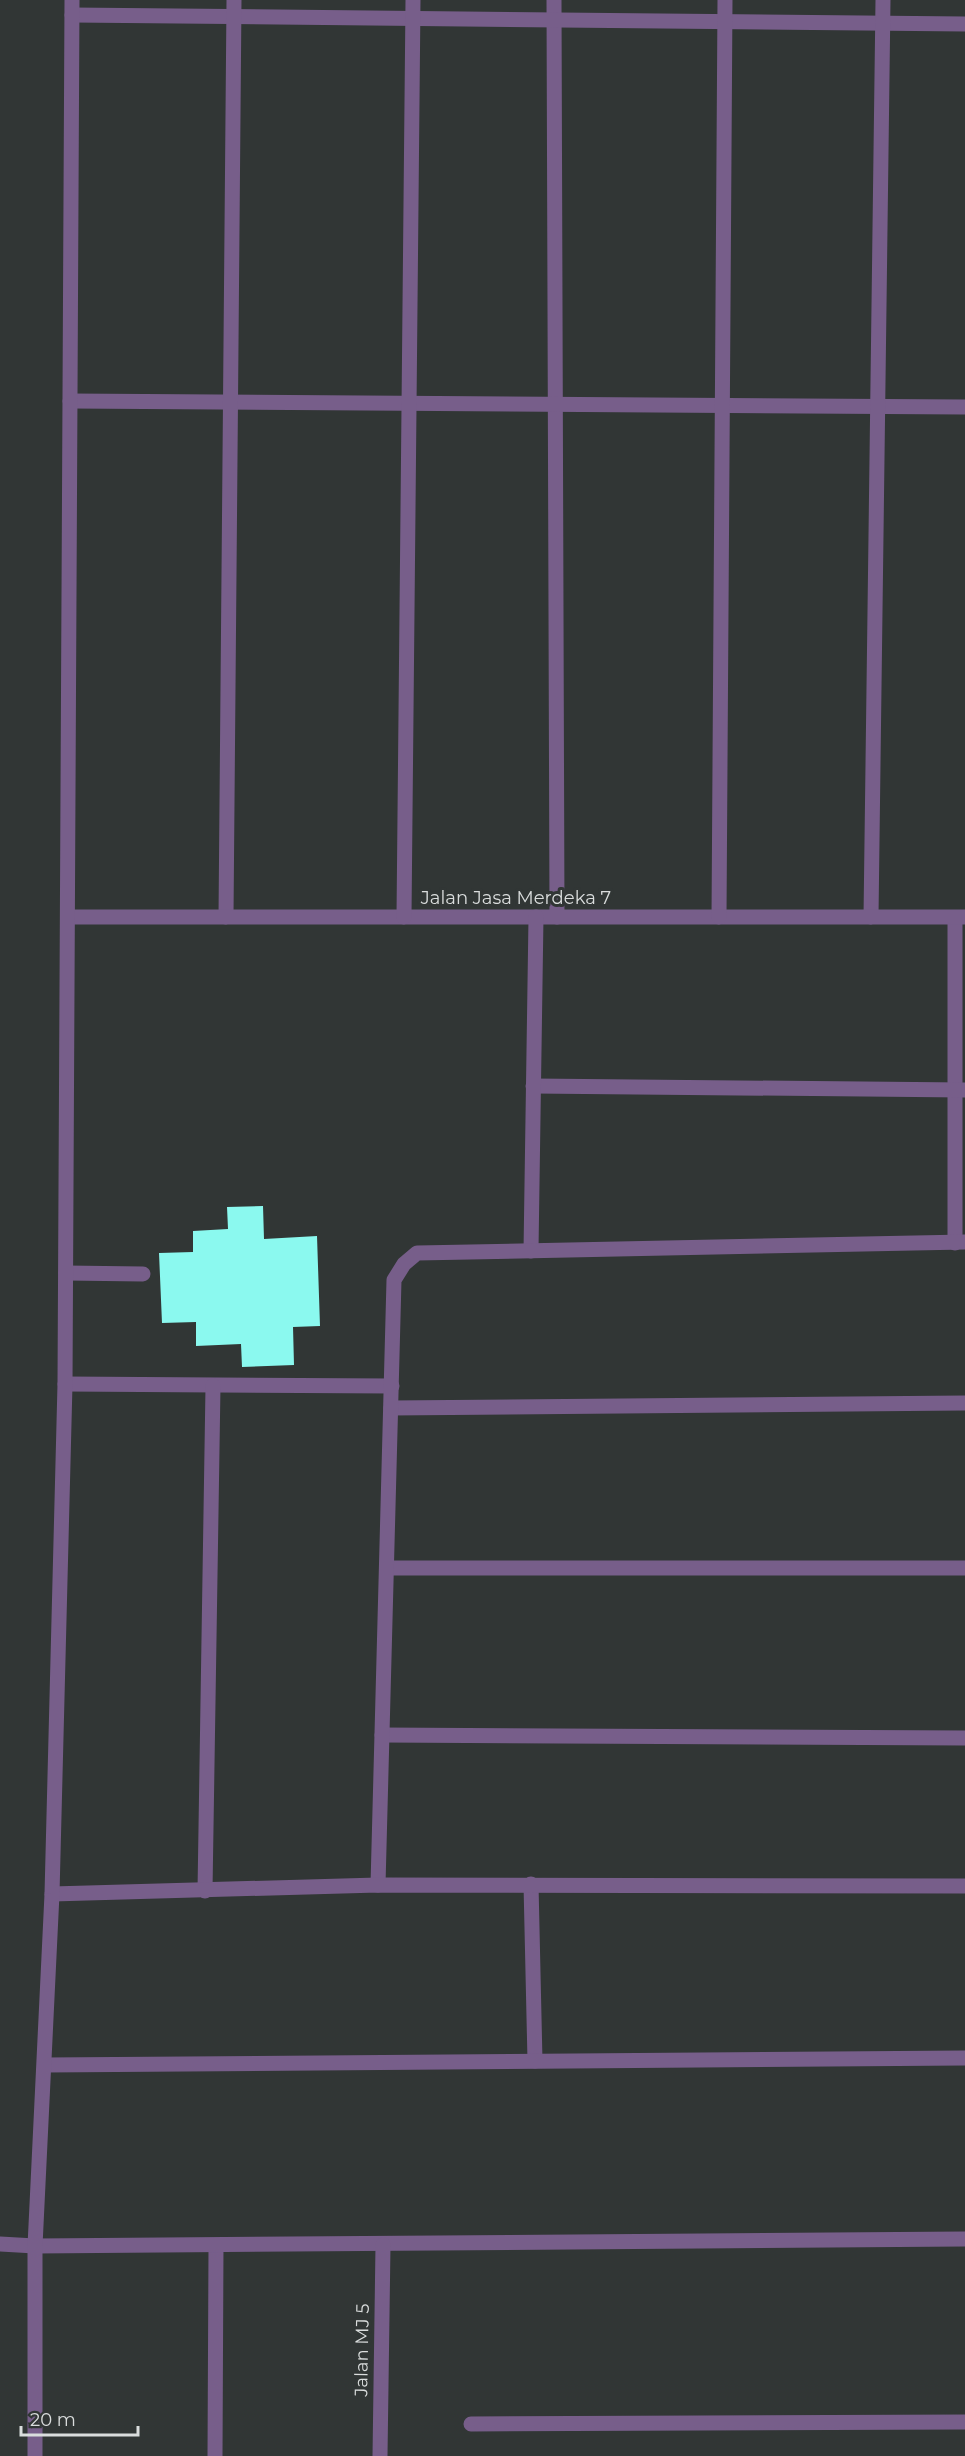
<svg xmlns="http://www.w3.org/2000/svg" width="965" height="2456" viewBox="0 0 965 2456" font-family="Montserrat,sans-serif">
<rect width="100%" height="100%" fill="#313635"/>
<!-- building -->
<path fill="#8bf9ef" d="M263,1206L264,1239L317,1236L320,1326L293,1327L294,1365L242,1367L241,1344L196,1346V1322L162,1323L159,1253L193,1252V1231L228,1229L227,1207Z"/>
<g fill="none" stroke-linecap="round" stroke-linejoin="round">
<!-- service -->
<g stroke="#775e8a" stroke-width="15">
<path d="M554,0L557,917"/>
<path d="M72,15L965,24"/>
<path d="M70,401L965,407"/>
<path d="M226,917L234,0"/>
<path d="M871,917L883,0"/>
<path d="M955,918V1243"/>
<path d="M533,1086L965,1090"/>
<path d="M66,1273L143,1274"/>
<path d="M65,1384L392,1386"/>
<path d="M391,1408L965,1403"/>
<path d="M382,1735L965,1738"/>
<path d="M531,1884L535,2061"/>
<path d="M205,1891L213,1386"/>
<path d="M45,2065L965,2058"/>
<path d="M471,2424L965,2422"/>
<path d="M215,2456L216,2246"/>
</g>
<!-- minor -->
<g stroke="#775e8a" stroke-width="15">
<path d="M68,917H965"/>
<path d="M404,917L413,0"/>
<path d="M719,917L725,0"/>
<path d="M531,1251L536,917"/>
<path d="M387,1568H965"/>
<path d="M378,1885L394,1280L404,1264L417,1253L965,1242"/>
<path d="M52,1894L378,1885L965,1886"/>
<path d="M0,2244L35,2246L965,2239"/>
<path d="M35,2456V2246L52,1894L65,1384L72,0"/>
<path d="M380,2456L383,2245"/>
</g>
</g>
<g text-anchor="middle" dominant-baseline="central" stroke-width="6" stroke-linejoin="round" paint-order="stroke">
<!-- street labels -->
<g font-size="18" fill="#dadddd" stroke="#313635">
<text x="516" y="898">Jalan Jasa Merdeka 7</text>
<text transform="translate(362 2350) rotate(-89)">Jalan MJ 5</text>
</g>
</g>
<!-- scale -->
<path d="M21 2426v9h117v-9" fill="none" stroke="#dadddd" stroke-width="3"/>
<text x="30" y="2426" font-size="18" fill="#dadddd" stroke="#313635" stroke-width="4.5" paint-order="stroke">20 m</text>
</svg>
